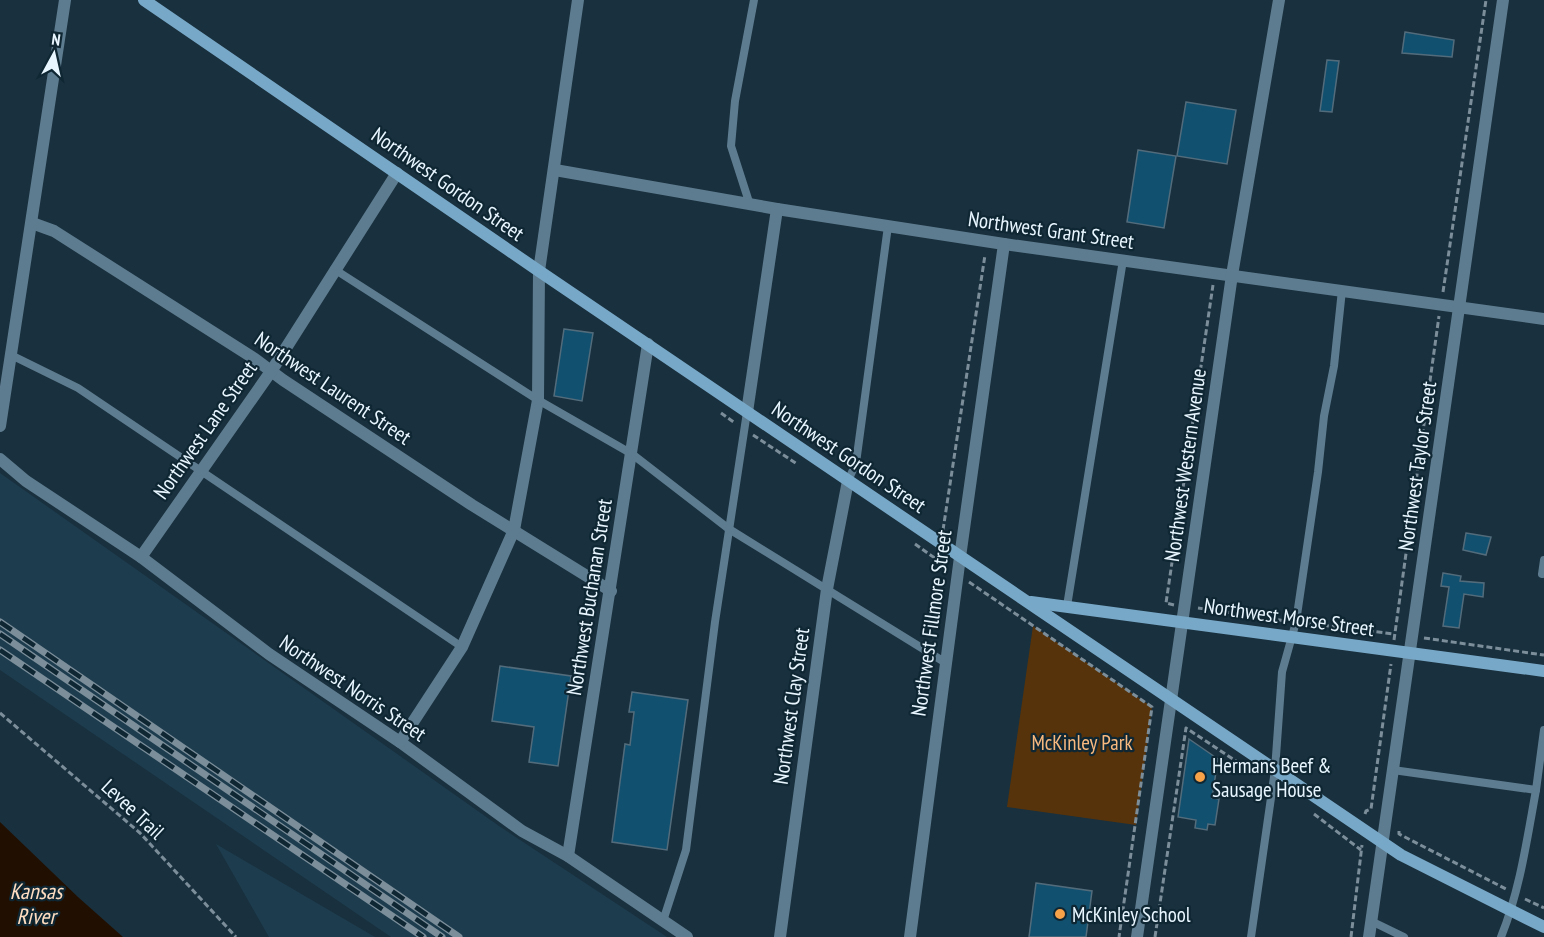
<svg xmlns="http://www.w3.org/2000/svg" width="1544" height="937" viewBox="0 0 1544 937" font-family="'PT Sans Narrow',sans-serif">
<rect width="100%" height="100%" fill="#19303e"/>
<!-- built -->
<g fill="#1d3c4e">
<path d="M0,473L499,826L667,937H391L0,670Z"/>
<path d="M216,844L375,937H269Z"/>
</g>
<!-- green -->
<path fill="#57330b" d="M1033,626L1152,707L1136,825L1007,807Z"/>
<!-- water -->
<path fill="#211002" d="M0,822L78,897L123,937H0Z"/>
<!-- building -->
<g fill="#12506f" stroke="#536c7c" stroke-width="1.5">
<path d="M1405,32L1454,40L1452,57L1402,53Z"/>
<path d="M1327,60L1339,61L1332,112L1320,111Z"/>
<path d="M1186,102L1236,110L1227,164L1177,156Z"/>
<path d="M1138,150L1176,156L1164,228L1127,222Z"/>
<path d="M564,329L593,333L582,401L554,396Z"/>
<path d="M1466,533L1491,537L1486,555L1463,550Z"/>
<path d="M1443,573L1461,576L1460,581L1484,583L1483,597L1464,594L1459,628L1443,626L1449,587L1441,586Z"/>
<path d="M500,666L571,676L558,766L529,762L534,727L492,721Z"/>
<path d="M632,692L688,700L667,850L612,842L625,744L630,745L634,712H629Z"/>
<path d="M1189,739L1218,759L1212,798L1219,799L1215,825L1208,824L1207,830L1195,828L1196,820L1178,817Z"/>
<path d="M1036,883L1092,891L1086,937H1029Z"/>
</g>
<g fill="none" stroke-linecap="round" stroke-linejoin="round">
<!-- path -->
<g stroke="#7c8e9a" stroke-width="3" stroke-dasharray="6 3" stroke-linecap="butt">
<path d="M1443,292L1486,0"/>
<path d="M721,413L735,423"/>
<path d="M753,435L797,464"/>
<path d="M943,530L985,255"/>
<path d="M915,544L946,566"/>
<path d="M969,582L1152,707L1119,937"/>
<path d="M1174,605L1166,603L1213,285"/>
<path d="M1198,608L1286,621"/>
<path d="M1305,623L1394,634"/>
<path d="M1424,638L1544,655"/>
<path d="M1394,640L1439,316"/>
<path d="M0,713L140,833L236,937"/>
<path d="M1314,814L1361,850"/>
<path d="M1365,814L1366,811L1371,809L1391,664"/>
<path d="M1399,831V834L1506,889"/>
<path d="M1525,899L1544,908"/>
<path d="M1155,937L1186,728L1239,763"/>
<path d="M1351,937L1362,845"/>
</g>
<!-- service -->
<g stroke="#5e7c8f" stroke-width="8">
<path d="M750,205L731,146L735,101L754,0"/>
<path d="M334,269L538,400L632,454L729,529L946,663"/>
<path d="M11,355L78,388L462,647"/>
<path d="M848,481L856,463L888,226"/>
<path d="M1542,574L1544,560"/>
<path d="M1067,606L1123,260"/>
<path d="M1393,770L1536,790L1544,730"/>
<path d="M663,921L686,850L715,622L747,412"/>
<path d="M1371,921L1404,937"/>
<path d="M1251,937L1275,770L1282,672L1296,622L1318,472L1324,416L1334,366L1342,290"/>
<path d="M1501,937C1520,890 1527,839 1536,790"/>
</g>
<!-- minor -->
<g stroke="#5e7c8f" stroke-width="12">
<path d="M555,170L777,209L1004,244L1544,319"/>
<path d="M32,223L54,231L255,359L283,380L472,505L611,591"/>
<path d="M747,412L777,209"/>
<path d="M0,426L65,0"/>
<path d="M0,459L26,481L141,557L269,654L400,742L522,831L568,856L687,937"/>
<path d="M141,557L272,370L397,173"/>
<path d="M400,742L462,647L514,530L538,400L539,271L578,0"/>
<path d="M568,856L648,344"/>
<path d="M780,937L827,589L848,481"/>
<path d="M910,937L960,557L1004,244"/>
<path d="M1137,937L1232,275L1279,0"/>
<path d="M1369,937L1503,0"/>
</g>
<!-- secondary -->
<g stroke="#78a8c7" stroke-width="12">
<path d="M144,0L539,271L1401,855L1544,927"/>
<path d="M1031,602L1544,671"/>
</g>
<!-- rail casing -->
<g stroke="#7b8e9a" stroke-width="7">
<g id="rail">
<path d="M0,622L459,937"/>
<path d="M0,634L442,937"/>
<path d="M0,650L423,937"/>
</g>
</g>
<!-- rail -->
<use href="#rail" stroke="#0f2633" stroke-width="4.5" stroke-dasharray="14" stroke-linecap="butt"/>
</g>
<!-- markers -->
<g fill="#f7a149" stroke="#0f2633" stroke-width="2">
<circle cx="1200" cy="777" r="6"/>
<circle cx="1060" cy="914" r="6"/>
</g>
<g text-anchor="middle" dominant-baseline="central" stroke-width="4.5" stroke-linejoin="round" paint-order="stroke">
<!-- street labels -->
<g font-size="21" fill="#e8f6ff" stroke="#0f2633">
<text transform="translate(448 184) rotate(35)">Northwest Gordon Street</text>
<text transform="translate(1051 230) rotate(8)">Northwest Grant Street</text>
<text transform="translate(333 388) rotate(34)">Northwest Laurent Street</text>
<text transform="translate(205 430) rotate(-55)">Northwest Lane Street</text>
<text transform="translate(849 457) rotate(34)">Northwest Gordon Street</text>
<text transform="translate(1185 465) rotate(-82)">Northwest Western Avenue</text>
<text transform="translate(1417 466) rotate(-82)">Northwest Taylor Street</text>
<text transform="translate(589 597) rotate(-81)">Northwest Buchanan Street</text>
<text transform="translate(1289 617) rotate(8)">Northwest Morse Street</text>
<text transform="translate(931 623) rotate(-82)">Northwest Fillmore Street</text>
<text transform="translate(353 688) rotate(34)">Northwest Norris Street</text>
<text transform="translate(791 706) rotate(-82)">Northwest Clay Street</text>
<text transform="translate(133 809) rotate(43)">Levee Trail</text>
</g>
<!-- park labels -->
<g font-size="21" fill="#f8b97f" stroke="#0f2633">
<text x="1082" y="742">McKinley Park</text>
</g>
<!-- poi labels -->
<g font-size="21" fill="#e8f6ff" stroke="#0f2633" text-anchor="start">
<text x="1212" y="765">Hermans Beef &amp;<tspan x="1212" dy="24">Sausage House</tspan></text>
<text x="1072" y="914">McKinley School</text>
</g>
<!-- water labels -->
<g font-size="22" font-style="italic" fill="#feddc1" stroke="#0f2633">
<text x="36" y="891">Kansas<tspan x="36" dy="25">River</tspan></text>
</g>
</g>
<!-- north arrow -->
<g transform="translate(54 54) rotate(8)" stroke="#0f2633" stroke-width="4.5" paint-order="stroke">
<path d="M0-4.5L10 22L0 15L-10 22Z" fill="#e8f6ff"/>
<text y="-9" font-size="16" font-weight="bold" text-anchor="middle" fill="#e8f6ff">N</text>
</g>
</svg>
